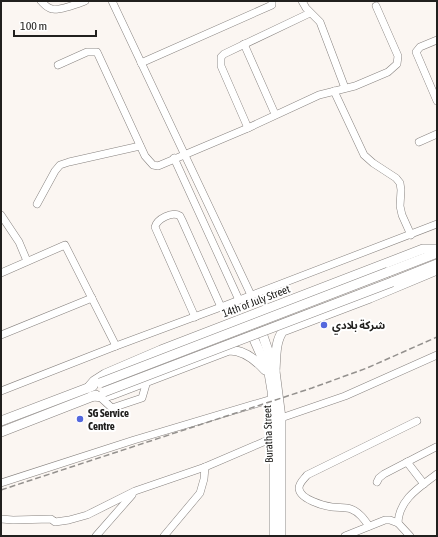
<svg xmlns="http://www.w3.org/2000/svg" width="438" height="537" viewBox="0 0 438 537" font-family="'Asap Condensed','Noto Sans Arabic',sans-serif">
<rect width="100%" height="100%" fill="#fbf6f2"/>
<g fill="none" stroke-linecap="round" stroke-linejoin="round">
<!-- minor casing -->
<g stroke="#87827f" stroke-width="8">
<g id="minor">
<path d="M41,1C44,4 47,8 52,9C59,11 77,4 85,1"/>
<path d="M112,1L251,295"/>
<path d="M302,1L306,8L320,22L345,88"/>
<path d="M437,40L420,47L416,52L437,101"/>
<path d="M244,44L275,114"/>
<path d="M141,63L272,5V1"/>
<path d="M58,65L87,52H97L145,156L153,165L158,166L248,128L319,95L355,86L388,72L397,64L398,56L376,6"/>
<path d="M334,91L364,155L373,163L396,178L400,183L401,190L400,206L402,215L411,235"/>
<path d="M248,128L221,66V57L224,54L310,13"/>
<path d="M419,142L437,134"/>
<path d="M174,158L239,300"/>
<path d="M37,204L55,171L60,165L69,162L140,146"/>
<path d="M1,215L19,242L27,261"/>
<path d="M1,273L65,245L116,346"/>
<path d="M195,317L155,227C157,219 172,211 180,216L182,220L221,307"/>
<path d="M1,335L92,298"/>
<path d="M1,391L116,346L221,307L437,224"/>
<path d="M100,397L112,408L142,398L147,381"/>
<path d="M281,418L345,396L437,355"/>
<path d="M407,462L424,484"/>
<path d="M377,482L379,478L384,474L436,447"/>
<path d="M1,483L134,440L272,399"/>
<path d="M1,519L13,520L51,519L55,522L69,520L87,515L135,491L205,467L268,440"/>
<path d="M369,526C364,519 359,512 351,509C345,507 339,508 332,507C324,506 299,499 299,488C299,483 304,479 307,475L417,421"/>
<path d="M96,536L132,495"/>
<path d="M164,536L200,493L204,479L205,467"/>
<path d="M345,536L385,520H390L398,523"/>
<path d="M410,536L398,523C399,499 420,487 437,474"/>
</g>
</g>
<!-- major casing -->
<g stroke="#87827f" stroke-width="10">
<g id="major">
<path d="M388,272L437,253"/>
<path d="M392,282L437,264"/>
<path d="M262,333L275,371L281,418V536"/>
<path d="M253,337L269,373L272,391L274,429V536"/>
<path d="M275,371C276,358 275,341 283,331L370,298L437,270"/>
<path d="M88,388L94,381L105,374L161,350L423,249H437"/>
<path d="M92,396L104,397L111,395L229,350C243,350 256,360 265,370"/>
<path d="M1,421L93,386"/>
<path d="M1,432L96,395"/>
</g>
</g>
<!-- minor -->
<use href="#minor" stroke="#fff" stroke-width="7"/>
<!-- major -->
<use href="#major" stroke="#fff" stroke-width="9"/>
<!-- rail -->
<path stroke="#94918e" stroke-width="1.5" stroke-dasharray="6 3" stroke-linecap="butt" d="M1,490L312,388L367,368L437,337"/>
<!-- major-bridge casing -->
<g stroke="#87827f" stroke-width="10" stroke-linecap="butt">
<g id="major-bridge">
<path d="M100,383L388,272"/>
<path d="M104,392L392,282"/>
</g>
</g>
<!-- major-bridge -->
<use href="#major-bridge" stroke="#fff" stroke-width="9"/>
</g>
<!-- markers -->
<g fill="#5367dd" stroke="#fff" stroke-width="1.5">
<circle cx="324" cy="325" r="4"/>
<circle cx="80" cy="419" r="4"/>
</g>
<g text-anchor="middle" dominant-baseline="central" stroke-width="4" stroke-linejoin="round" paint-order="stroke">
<!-- street labels -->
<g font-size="11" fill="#21201e" stroke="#fff">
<text transform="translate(256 301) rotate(-21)">14th of July Street</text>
<text transform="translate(268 434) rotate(-92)">Buratha Street</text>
</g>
<!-- poi labels -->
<g font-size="11" font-weight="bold" fill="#21201e" stroke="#fff" text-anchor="start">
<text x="332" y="325">شركة بلادي</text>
<text x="88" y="413">SG Service<tspan x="88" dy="13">Centre</tspan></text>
</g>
</g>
<!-- border -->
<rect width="438" height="537" fill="none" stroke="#21201e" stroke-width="4"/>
<!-- scale -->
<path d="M14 30v6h82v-6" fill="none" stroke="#21201e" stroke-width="2"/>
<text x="20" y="30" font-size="12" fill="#21201e" stroke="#ffffff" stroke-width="3" paint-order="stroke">100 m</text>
</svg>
